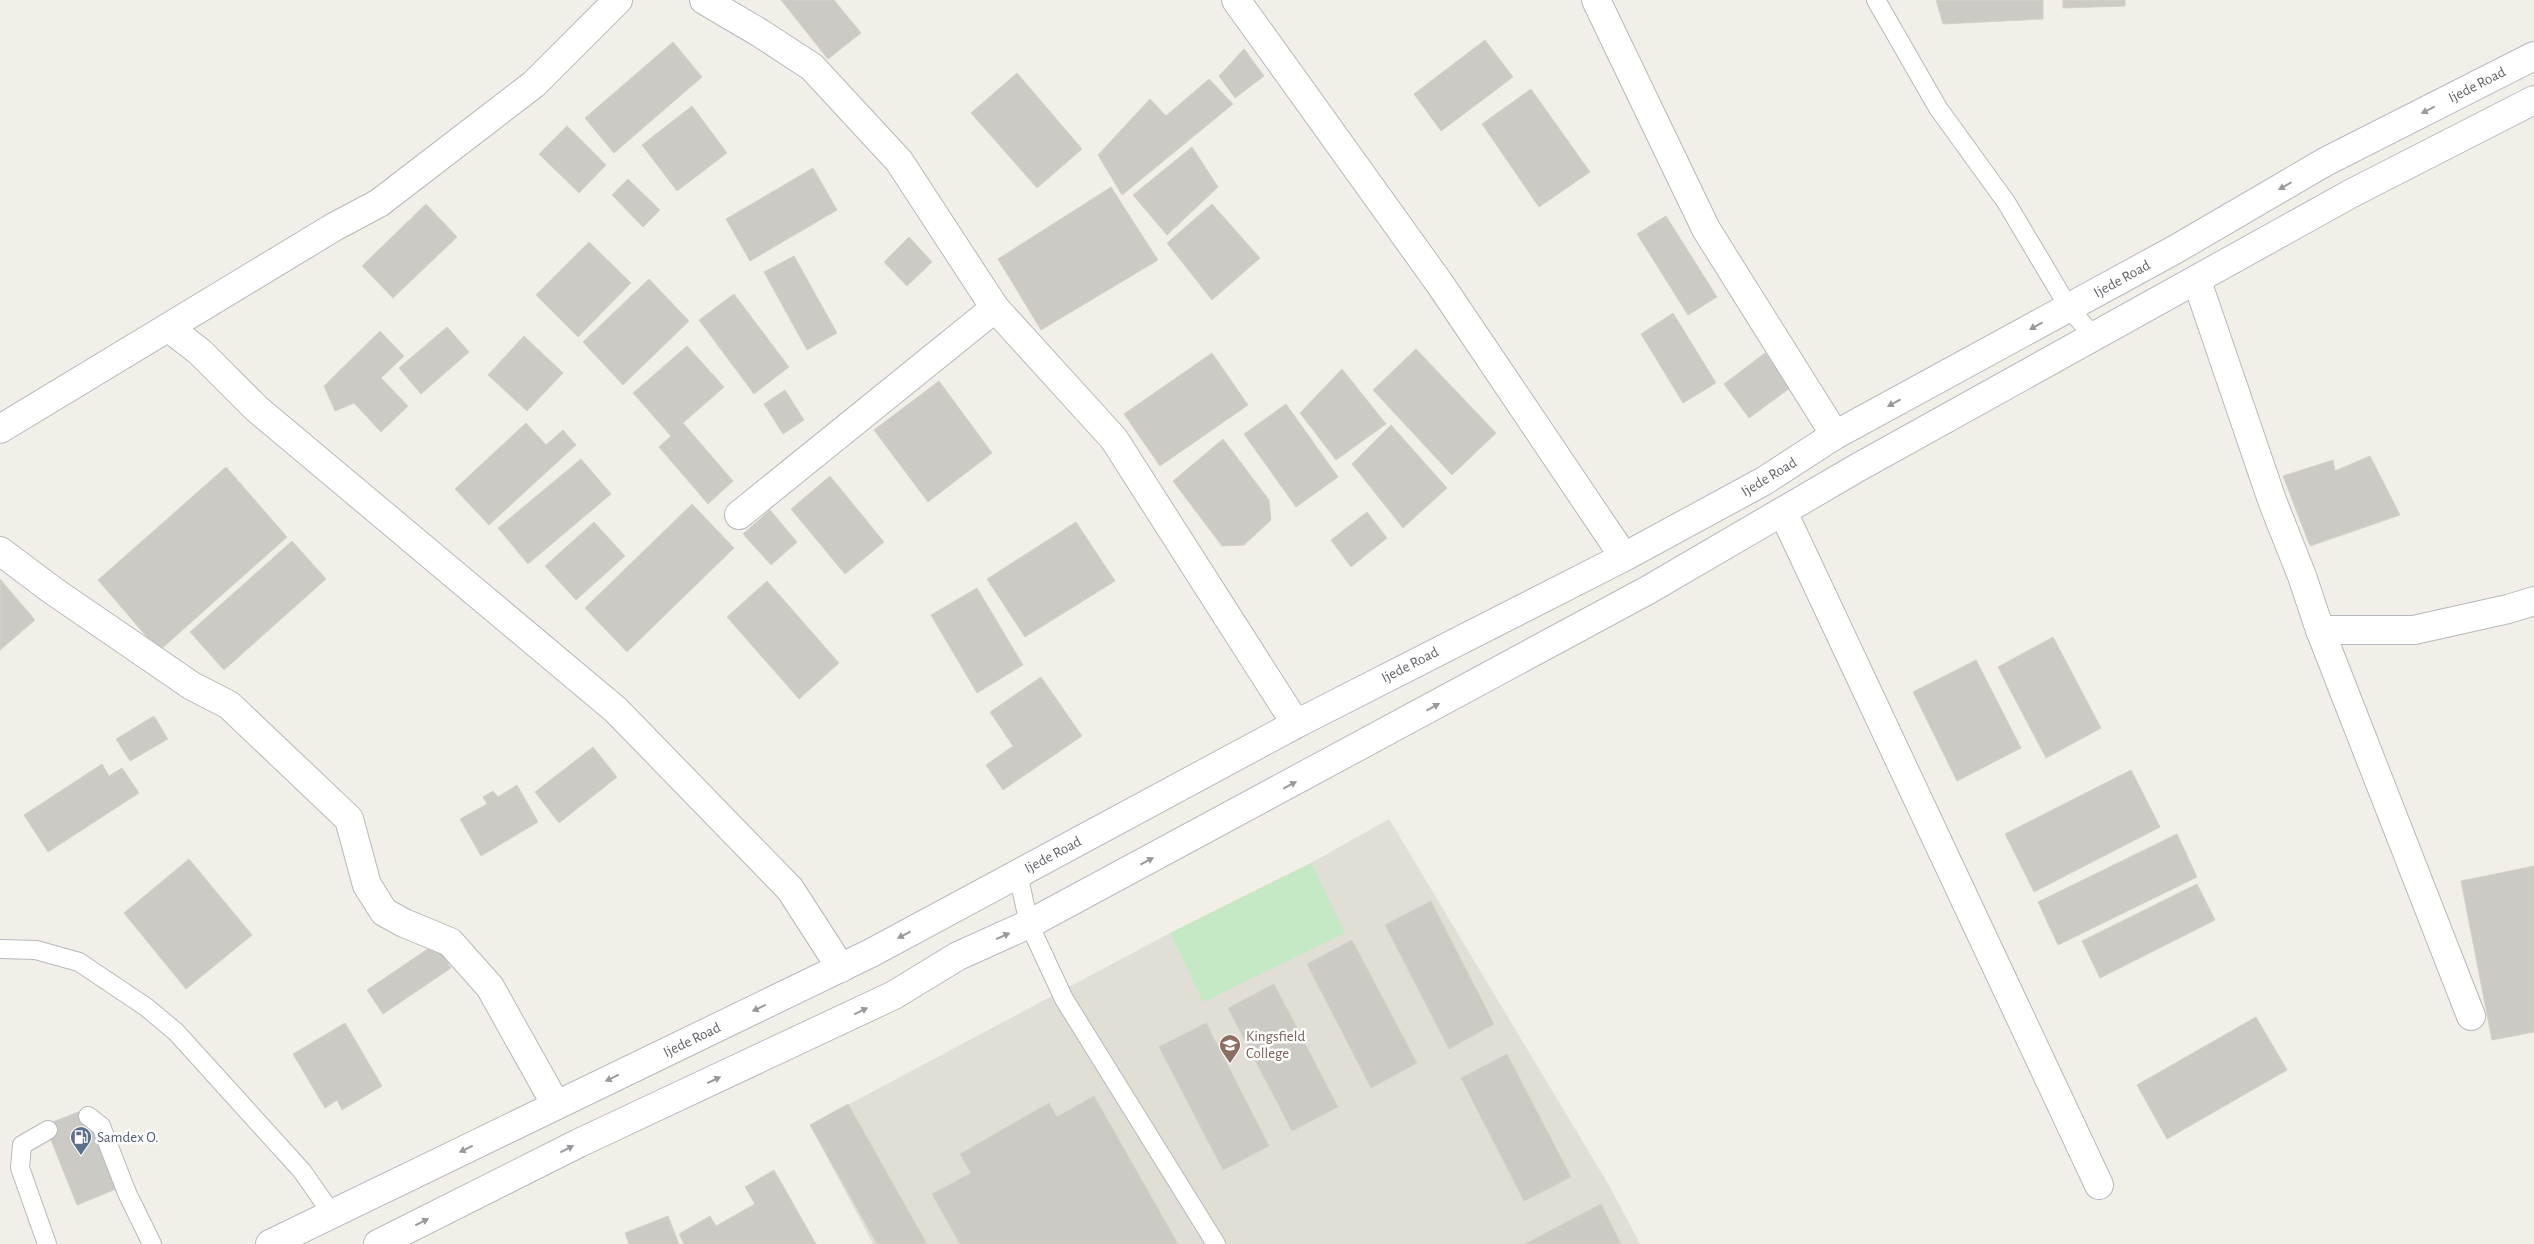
<svg xmlns="http://www.w3.org/2000/svg" width="2534" height="1244" viewBox="0 0 2534 1244" font-family="'Alegreya Sans',sans-serif">
<rect width="100%" height="100%" fill="#f1efe8"/>
<!-- education -->
<path fill="#e1ded6" d="M1389,819L1610,1187L1640,1244H873L810,1125L1170,933L1311,863Z"/>
<!-- green -->
<path fill="#c5e8c5" d="M1311,863L1345,933L1203,1002L1170,933Z"/>
<!-- building -->
<g fill="#cccac5" stroke="#d6d1c6">
<path d="M781,0H834L861,33L828,59Z"/>
<path d="M1936,0H2043V19L1943,24Z"/>
<path d="M2063,0H2125V6L2063,8Z"/>
<path d="M1485,40L1513,77L1441,131L1414,94Z"/>
<path d="M673,42L702,77L614,153L585,118Z"/>
<path d="M1244,49L1264,76L1235,98L1219,76Z"/>
<path d="M1017,73L1082,149L1037,188L971,113Z"/>
<path d="M1209,79L1233,104L1122,195L1098,155L1150,99L1166,116Z"/>
<path d="M1531,89L1590,172L1539,207L1482,124Z"/>
<path d="M692,106L727,153L677,191L642,145Z"/>
<path d="M567,126L606,165L579,193L539,154Z"/>
<path d="M1192,147L1218,187L1167,235L1133,195Z"/>
<path d="M813,168L837,210L750,261L726,219Z"/>
<path d="M628,179L660,210L643,227L612,195Z"/>
<path d="M1111,187L1158,260L1041,330L998,259Z"/>
<path d="M426,204L457,237L393,298L362,266Z"/>
<path d="M1212,204L1260,258L1212,300L1167,243Z"/>
<path d="M1666,216L1717,297L1688,315L1637,234Z"/>
<path d="M909,237L932,262L907,286L884,262Z"/>
<path d="M589,242L631,283L578,337L536,295Z"/>
<path d="M794,256L837,333L807,350L764,272Z"/>
<path d="M649,279L689,321L623,385L583,342Z"/>
<path d="M734,294L789,367L754,394L699,320Z"/>
<path d="M1673,313L1716,383L1683,403L1641,334Z"/>
<path d="M447,327L469,352L421,394L399,368Z"/>
<path d="M380,331L404,356L381,378L408,406L381,432L354,403L335,411L324,386Z"/>
<path d="M524,336L563,373L527,411L488,375Z"/>
<path d="M687,346L724,387L683,423L733,481L708,504L659,447L671,436L633,393Z"/>
<path d="M1416,349L1496,433L1452,475L1373,390Z"/>
<path d="M1212,353L1248,405L1160,466L1124,414Z"/>
<path d="M1765,353L1790,388L1749,418L1724,384Z"/>
<path d="M1342,369L1386,424L1336,460L1300,413Z"/>
<path d="M939,381L992,453L928,502L874,430Z"/>
<path d="M785,390L804,420L783,434L764,404Z"/>
<path d="M1286,404L1338,477L1296,507L1244,434Z"/>
<path d="M526,423L546,445L563,430L576,445L489,525L455,489Z"/>
<path d="M1391,425L1447,488L1403,528L1352,464Z"/>
<path d="M1223,439L1269,500L1271,520L1244,545L1222,546L1173,481Z"/>
<path d="M2370,456L2400,515L2310,546L2283,476L2333,460L2335,471Z"/>
<path d="M581,459L611,494L528,564L498,528Z"/>
<path d="M226,467L287,537L159,651L98,580Z"/>
<path d="M830,476L884,542L845,574L791,509Z"/>
<path d="M692,504L734,548L627,652L585,608Z"/>
<path d="M770,510L797,542L771,565L743,534Z"/>
<path d="M1367,512L1387,538L1351,567L1331,540Z"/>
<path d="M594,522L625,556L576,600L545,566Z"/>
<path d="M1076,522L1115,581L1025,637L987,579Z"/>
<path d="M292,541L326,579L224,670L190,632Z"/>
<path d="M0,579L35,620L0,650Z"/>
<path d="M767,581L839,663L799,699L727,617Z"/>
<path d="M977,588L1023,665L977,693L931,615Z"/>
<path d="M2053,637L2101,728L2046,758L1998,667Z"/>
<path d="M1976,660L2021,748L1957,781L1913,692Z"/>
<path d="M1041,677L1082,736L1003,790L986,765L1013,746L990,712Z"/>
<path d="M154,716L168,739L130,761L116,739Z"/>
<path d="M593,747L617,777L559,823L535,792Z"/>
<path d="M102,764L109,776L122,768L139,793L48,852L24,815Z"/>
<path d="M2131,770L2160,827L2034,892L2005,834Z"/>
<path d="M517,785L538,822L481,856L460,819L487,804L483,797L493,791L498,797Z"/>
<path d="M2177,834L2197,877L2058,945L2038,902Z"/>
<path d="M189,859L252,935L186,989L124,913Z"/>
<path d="M2534,866V1032L2492,1040L2461,881Z"/>
<path d="M2197,884L2215,920L2100,978L2082,941Z"/>
<path d="M1431,901L1494,1024L1449,1049L1385,925Z"/>
<path d="M1352,940L1417,1063L1371,1088L1307,964Z"/>
<path d="M435,944L451,968L383,1014L367,990Z"/>
<path d="M1274,984L1338,1107L1292,1131L1228,1008Z"/>
<path d="M2256,1017L2287,1070L2167,1139L2137,1085Z"/>
<path d="M345,1023L382,1086L342,1110L337,1100L325,1108L293,1054Z"/>
<path d="M1206,1023L1269,1146L1223,1170L1159,1047Z"/>
<path d="M1507,1054L1571,1177L1524,1201L1461,1078Z"/>
<path d="M1094,1096L1178,1244H960L932,1194L971,1173L960,1154L1049,1103L1057,1117Z"/>
<path d="M848,1104L927,1244H877L810,1125Z"/>
<path d="M86,1109L116,1189L77,1205L45,1125Z"/>
<path d="M774,1170L816,1244H684L679,1234L710,1216L716,1226L755,1204L745,1187Z"/>
<path d="M1601,1204L1621,1244H1525Z"/>
<path d="M668,1216L679,1244H629L625,1233Z"/>
</g>
<g fill="none" stroke-linecap="round" stroke-linejoin="round">
<!-- lane casing -->
<g stroke="#b5b8bc" stroke-width="20">
<g id="lane">
<path d="M1876,0L1938,108L2006,202L2069,308L2094,337"/>
<path d="M1018,874L1029,924L1064,999L1216,1244"/>
<path d="M0,949L36,950L79,962L146,1007L176,1032L302,1171L332,1214"/>
<path d="M88,1116L101,1126L127,1193L152,1244"/>
<path d="M47,1244L20,1168L22,1145L48,1130"/>
</g>
</g>
<!-- street casing -->
<g stroke="#b5b8bc" stroke-width="30">
<g id="street">
<path d="M704,0L760,33L812,67L899,161L995,308L1114,439L1296,724"/>
<path d="M1236,0L1440,284L1624,557"/>
<path d="M1596,0L1706,229L1835,435"/>
<path d="M2197,281L2273,503L2302,576L2320,630L2471,1016"/>
<path d="M169,328L200,352L257,409L616,710L790,889L841,968"/>
<path d="M0,429L334,227L379,203L534,84L618,0"/>
<path d="M1783,512L2099,1185"/>
<path d="M739,515L995,308"/>
<path d="M0,551L52,590L192,686L229,705L349,819L367,885L384,912L404,923L450,942L490,987L556,1105"/>
<path d="M2320,630H2414L2508,609L2534,601"/>
</g>
</g>
<!-- secondary casing -->
<g stroke="#b6babf" stroke-width="30">
<g id="secondary">
<path d="M270,1244L871,953L1296,724L1624,557L1764,481L1835,435L2176,249L2325,162L2534,56"/>
<path d="M378,1244L579,1143L894,995L958,956L1029,924L1648,590L1857,468L2352,193L2534,100"/>
</g>
</g>
<!-- lane -->
<use href="#lane" stroke="#fff" stroke-width="18"/>
<!-- street -->
<use href="#street" stroke="#fff" stroke-width="28"/>
<!-- secondary -->
<use href="#secondary" stroke="#fff" stroke-width="28"/>
</g>
<!-- one-way arrows -->
<defs><path id="oneway-solid" d="M-6-.8H1V-3.2L6.5 0L1 3.2V.8H-6Z" transform="scale(1.25)"/></defs>
<g fill="#979a9d">
<use href="#oneway-solid" transform="translate(2428 110) rotate(153)"/>
<use href="#oneway-solid" transform="translate(2285 186) rotate(150)"/>
<use href="#oneway-solid" transform="translate(2036 326) rotate(151)"/>
<use href="#oneway-solid" transform="translate(1894 403) rotate(151)"/>
<use href="#oneway-solid" transform="translate(1433 707) rotate(-29)"/>
<use href="#oneway-solid" transform="translate(1290 785) rotate(-28)"/>
<use href="#oneway-solid" transform="translate(1147 861) rotate(-28)"/>
<use href="#oneway-solid" transform="translate(904 935) rotate(152)"/>
<use href="#oneway-solid" transform="translate(1003 936) rotate(-24)"/>
<use href="#oneway-solid" transform="translate(759 1008) rotate(154)"/>
<use href="#oneway-solid" transform="translate(861 1011) rotate(-26)"/>
<use href="#oneway-solid" transform="translate(612 1078) rotate(154)"/>
<use href="#oneway-solid" transform="translate(714 1080) rotate(-25)"/>
<use href="#oneway-solid" transform="translate(466 1149) rotate(154)"/>
<use href="#oneway-solid" transform="translate(567 1149) rotate(-27)"/>
<use href="#oneway-solid" transform="translate(422 1222) rotate(-27)"/>
</g>
<!-- icons -->
<defs>
<g id="school-pin" transform="scale(1.125)"><path d="M0 17L-7.5 6A9.5 9.5 0 1 1 7.5 6Z" fill="#8d6e63" stroke="#fff"/><path d="M0-5L7-2L0 1L-7-2ZM-4 1L0 2.5L4 1V4Q0 6-4 4Z" fill="#fff"/></g>
<g id="fuel-pin" transform="scale(1.125)"><path d="M0 17L-7.5 6A9.5 9.5 0 1 1 7.5 6Z" fill="#5c6f8a" stroke="#fff"/><path d="M-5.5-6h7V0h2V4h1.3V-2.5L3-4.5l.8-.8L6-3V5H2.5V1h-1V6h-7ZM-4.2-4.7v3.2H.2V-4.7Z" fill="#fff"/></g>
</defs>
<g fill-rule="evenodd">
<use href="#school-pin" x="1230" y="1045"/>
<use href="#fuel-pin" x="81" y="1137"/>
</g>
<g text-anchor="middle" dominant-baseline="central" stroke-width="5" stroke-linejoin="round" paint-order="stroke">
<!-- street labels -->
<g font-size="15" fill="#5f6368" stroke="#fff">
<text transform="translate(2477 85) rotate(-27)">Ijede Road</text>
<text transform="translate(2122 279) rotate(-29)">Ijede Road</text>
<text transform="translate(1769 477) rotate(-31)">Ijede Road</text>
<text transform="translate(1410 665) rotate(-27)">Ijede Road</text>
<text transform="translate(1053 855) rotate(-28)">Ijede Road</text>
<text transform="translate(692 1040) rotate(-26)">Ijede Road</text>
</g>
<!-- education labels -->
<g font-size="15" fill="#785e54" stroke="#fff" text-anchor="start">
<text x="1246" y="1036">Kingsfield<tspan x="1246" dy="17">College</tspan></text>
</g>
<!-- service labels -->
<g font-size="15" fill="#4e5e75" stroke="#fff" text-anchor="start">
<text x="97" y="1137">Samdex O.</text>
</g>
</g>
</svg>
